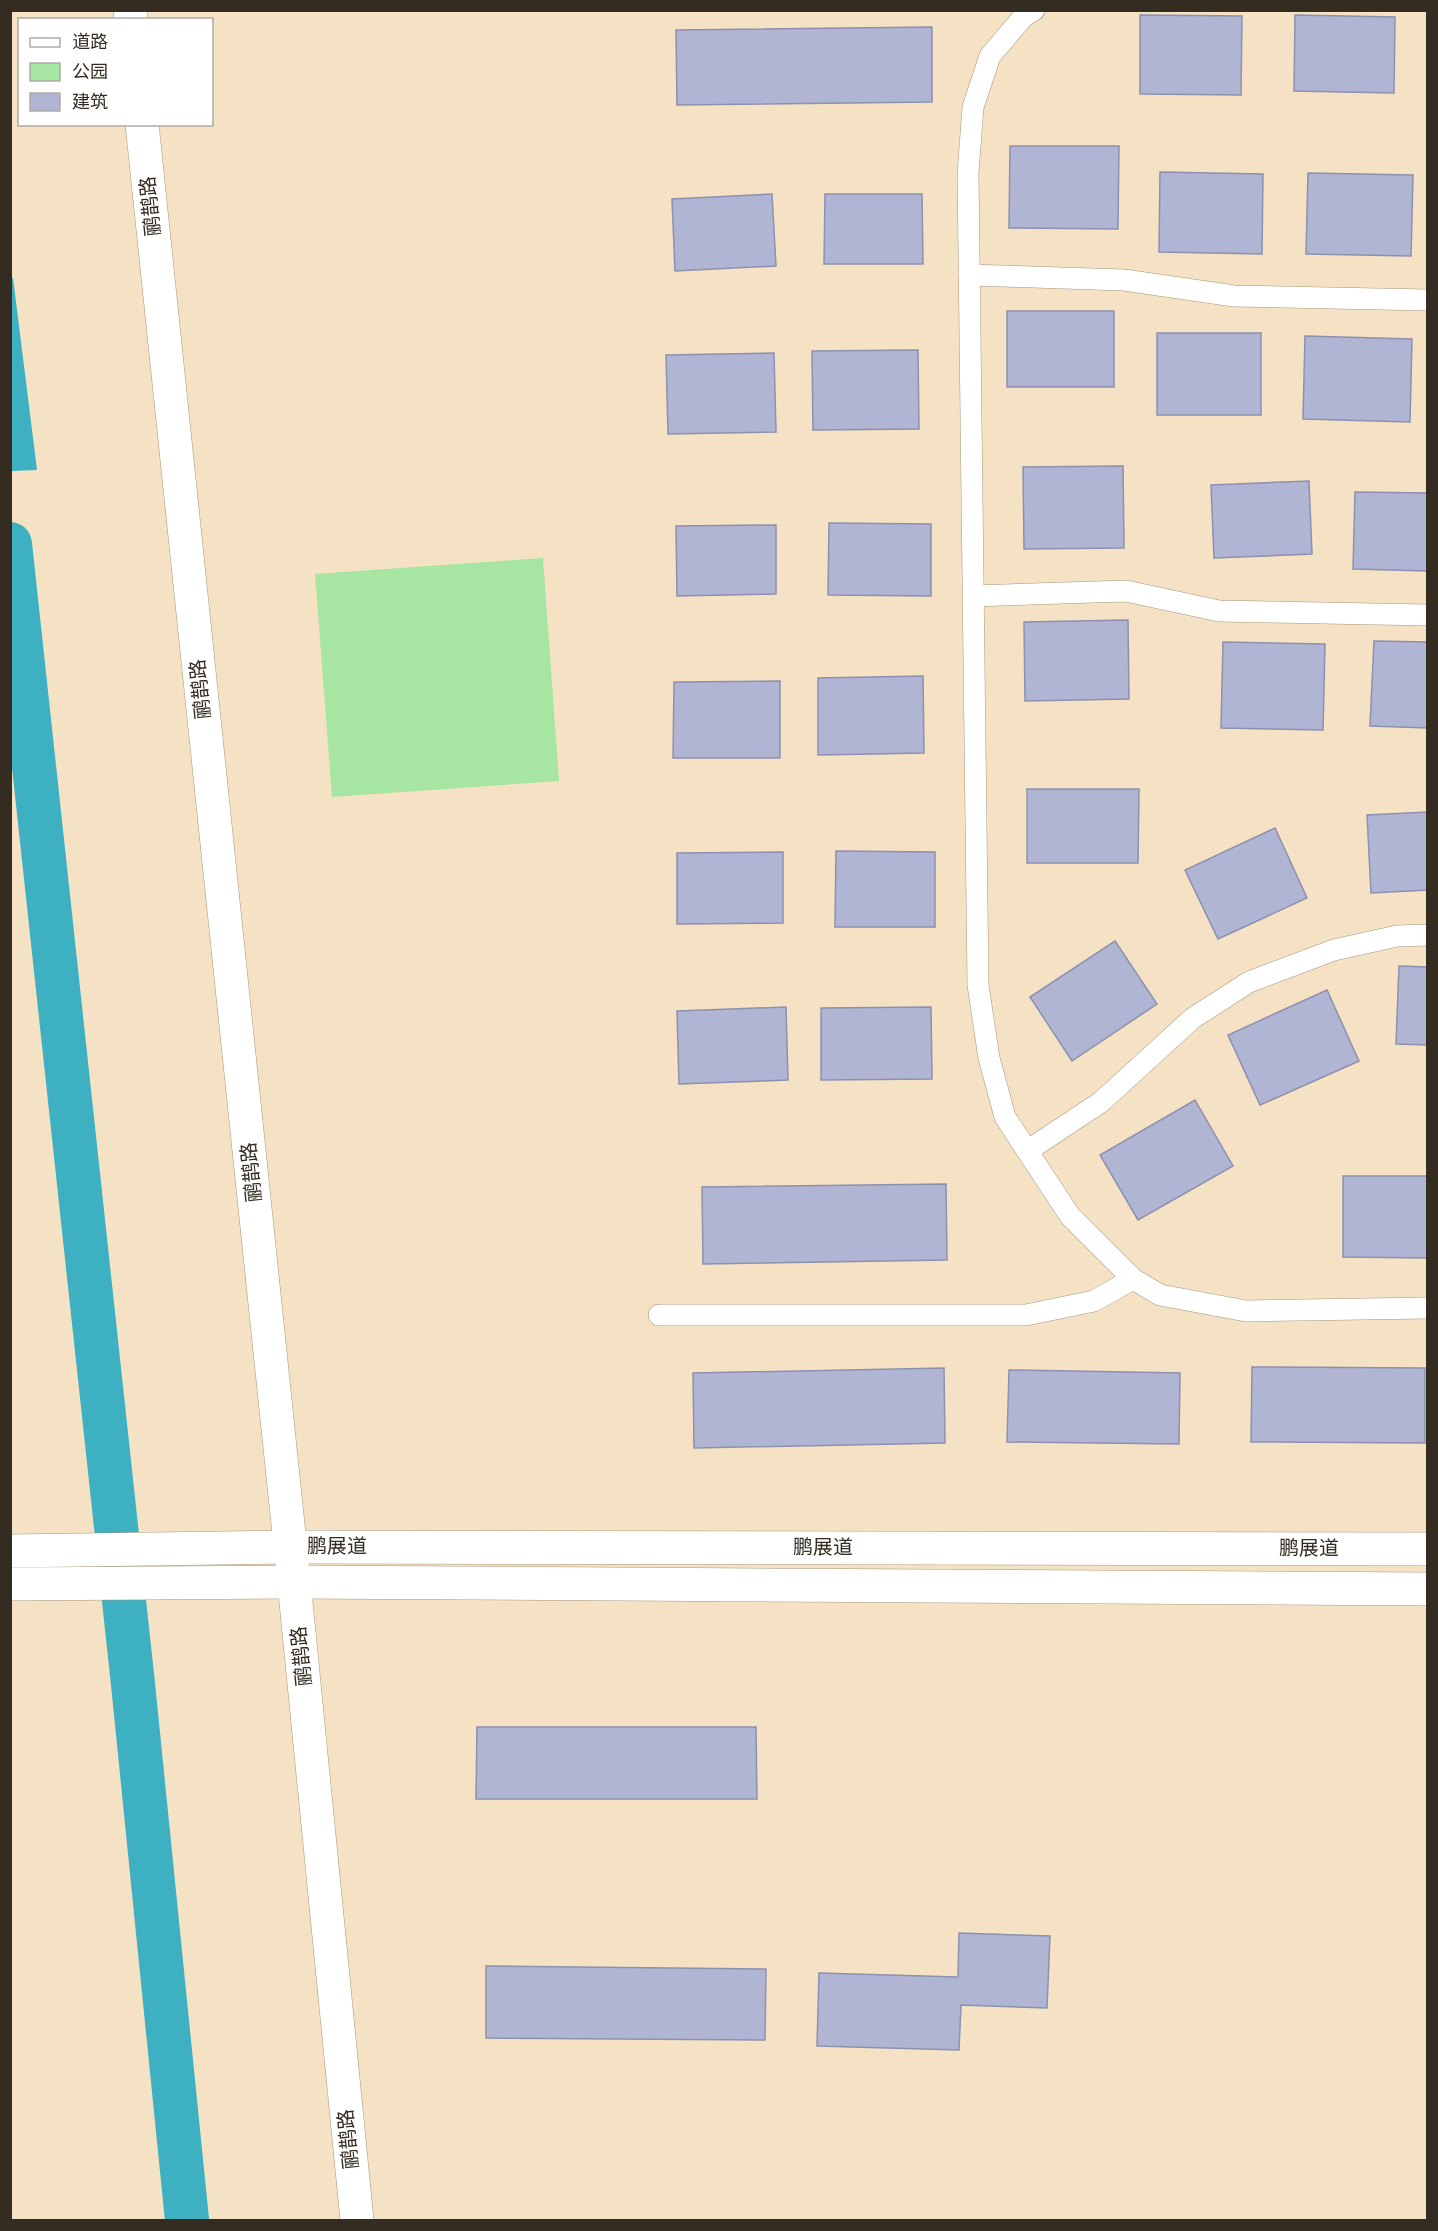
<svg xmlns="http://www.w3.org/2000/svg" width="1438" height="2231" viewBox="0 0 1438 2231" font-family="'Source Sans 3','Noto Sans SC',sans-serif">
<rect width="100%" height="100%" fill="#f5e1c4"/>
<!-- green -->
<path fill="#a7e6a2" d="M543,558L559,781L332,797L315,574Z"/>
<!-- water -->
<path fill="#3db0c1" d="M13,278L37,470L11,471L10,279Z"/>
<g fill="none" stroke-linecap="round" stroke-linejoin="round">
<!-- canal -->
<path stroke="#3db0c1" stroke-width="44" d="M10,544L133,1684L187,2220"/>
</g>
<!-- building -->
<g fill="#b1b5d4" stroke="#8d90ae" stroke-width="1.5">
<path d="M1140,15L1242,16L1241,95L1140,94Z"/>
<path d="M1295,15L1395,17L1394,93L1294,91Z"/>
<path d="M932,27V102L677,105L676,30Z"/>
<path d="M1010,146H1119L1118,229L1009,228Z"/>
<path d="M1160,172L1263,174L1262,254L1159,252Z"/>
<path d="M1308,173L1413,175L1411,256L1306,254Z"/>
<path d="M772,194L776,266L675,271L672,199Z"/>
<path d="M825,194H922L923,264H824Z"/>
<rect x="1007" y="311" width="107" height="76"/>
<rect x="1157" y="333" width="104" height="82"/>
<path d="M1305,336L1412,339L1410,422L1303,419Z"/>
<path d="M918,350L919,429L813,430L812,351Z"/>
<path d="M774,353L776,432L668,434L666,355Z"/>
<path d="M1123,466L1124,548L1024,549L1023,467Z"/>
<path d="M1309,481L1312,554L1214,558L1211,485Z"/>
<path d="M1355,492L1428,493V571L1353,569Z"/>
<path d="M829,523L931,524V596L828,595Z"/>
<path d="M776,525V594L677,596L676,526Z"/>
<path d="M1128,620L1129,699L1025,701L1024,622Z"/>
<path d="M1374,641L1428,642V728L1370,726Z"/>
<path d="M1223,642L1325,644L1323,730L1221,728Z"/>
<path d="M923,676L924,753L818,755V678Z"/>
<path d="M780,681V758H673L674,682Z"/>
<path d="M1027,789H1139L1138,863H1027Z"/>
<path d="M1428,812V890L1371,893L1367,815Z"/>
<path d="M1275,828L1307,898L1218,939L1185,870Z"/>
<path d="M836,851L935,852V927H835Z"/>
<path d="M783,852V923L677,924V853Z"/>
<path d="M1115,941L1157,1004L1072,1061L1030,997Z"/>
<path d="M1399,966L1428,967V1045L1396,1044Z"/>
<path d="M1327,990L1359,1061L1260,1105L1228,1035Z"/>
<path d="M786,1007L788,1080L679,1084L677,1011Z"/>
<path d="M931,1007L932,1079L821,1080V1008Z"/>
<path d="M1195,1100L1233,1166L1138,1220L1100,1155Z"/>
<path d="M1343,1176H1428V1258L1343,1257Z"/>
<path d="M946,1184L947,1260L703,1264L702,1187Z"/>
<path d="M1252,1367L1425,1368V1443L1251,1442Z"/>
<path d="M944,1368L945,1443L694,1448L693,1373Z"/>
<path d="M1009,1370L1180,1373L1179,1444L1007,1442Z"/>
<path d="M477,1727H756L757,1799H476Z"/>
<path d="M959,1933L1050,1936L1047,2008L961,2005L959,2050L817,2046L819,1973L958,1977Z"/>
<path d="M486,1966L766,1969L765,2040L486,2038Z"/>
</g>
<g fill="none" stroke-linecap="round" stroke-linejoin="round">
<!-- service casing -->
<g stroke="#a8967b" stroke-width="22">
<g id="service">
<path d="M1034,10L1024,16L990,56L973,107L968,173L978,985L989,1058L1005,1117L1070,1216L1133,1279L1160,1295L1246,1311L1428,1308"/>
<path d="M969,275L1124,280L1234,296L1428,300"/>
<path d="M974,596L1126,591L1219,611L1428,615"/>
<path d="M1027,1151L1101,1102L1193,1018L1249,982L1334,950L1397,936L1428,935"/>
<path d="M659,1315H1026L1094,1301L1133,1279"/>
</g>
</g>
<!-- tertiary casing -->
<g stroke="#a8967b" stroke-width="34">
<g id="tertiary">
<path d="M130,10L131,20"/>
<path d="M142,124L294,1582L357,2220"/>
<path d="M10,1551L291,1547L1428,1549"/>
<path d="M10,1584L294,1582L1428,1589"/>
</g>
</g>
<!-- service -->
<use href="#service" stroke="#fff" stroke-width="21"/>
<!-- tertiary -->
<use href="#tertiary" stroke="#fff" stroke-width="33"/>
</g>
<g text-anchor="middle" dominant-baseline="central" stroke-width="6" stroke-linejoin="round" paint-order="stroke">
<!-- street labels -->
<g font-size="20" fill="#342c21" stroke="#fff">
<text transform="translate(151 206) rotate(-96)">鹂鹊路</text>
<text transform="translate(201 689) rotate(-96)">鹂鹊路</text>
<text transform="translate(252 1172) rotate(-96)">鹂鹊路</text>
<text x="337" y="1547">鹏展道</text>
<text x="823" y="1548">鹏展道</text>
<text x="1309" y="1549">鹏展道</text>
<text transform="translate(302 1656) rotate(-96)">鹂鹊路</text>
<text transform="translate(349 2139) rotate(-96)">鹂鹊路</text>
</g>
</g>
<!-- border -->
<rect width="1438" height="2231" fill="none" stroke="#342c21" stroke-width="24"/>
<!-- legend -->
<rect x="18" y="18" width="195" height="108" fill="#ffffff" stroke="#aeaba6" stroke-width="1.5"/>
<rect x="30" y="38" width="30" height="9" fill="#ffffff" stroke="#aeaba6" stroke-width="1.5"/>
<text x="72" y="48" font-size="18" fill="#342c21">道路</text>
<rect x="30" y="63" width="30" height="18" fill="#a7e6a2" stroke="#aeaba6" stroke-width="1.5"/>
<text x="72" y="78" font-size="18" fill="#342c21">公园</text>
<rect x="30" y="93" width="30" height="18" fill="#b1b5d4" stroke="#aeaba6" stroke-width="1.5"/>
<text x="72" y="108" font-size="18" fill="#342c21">建筑</text>
</svg>
